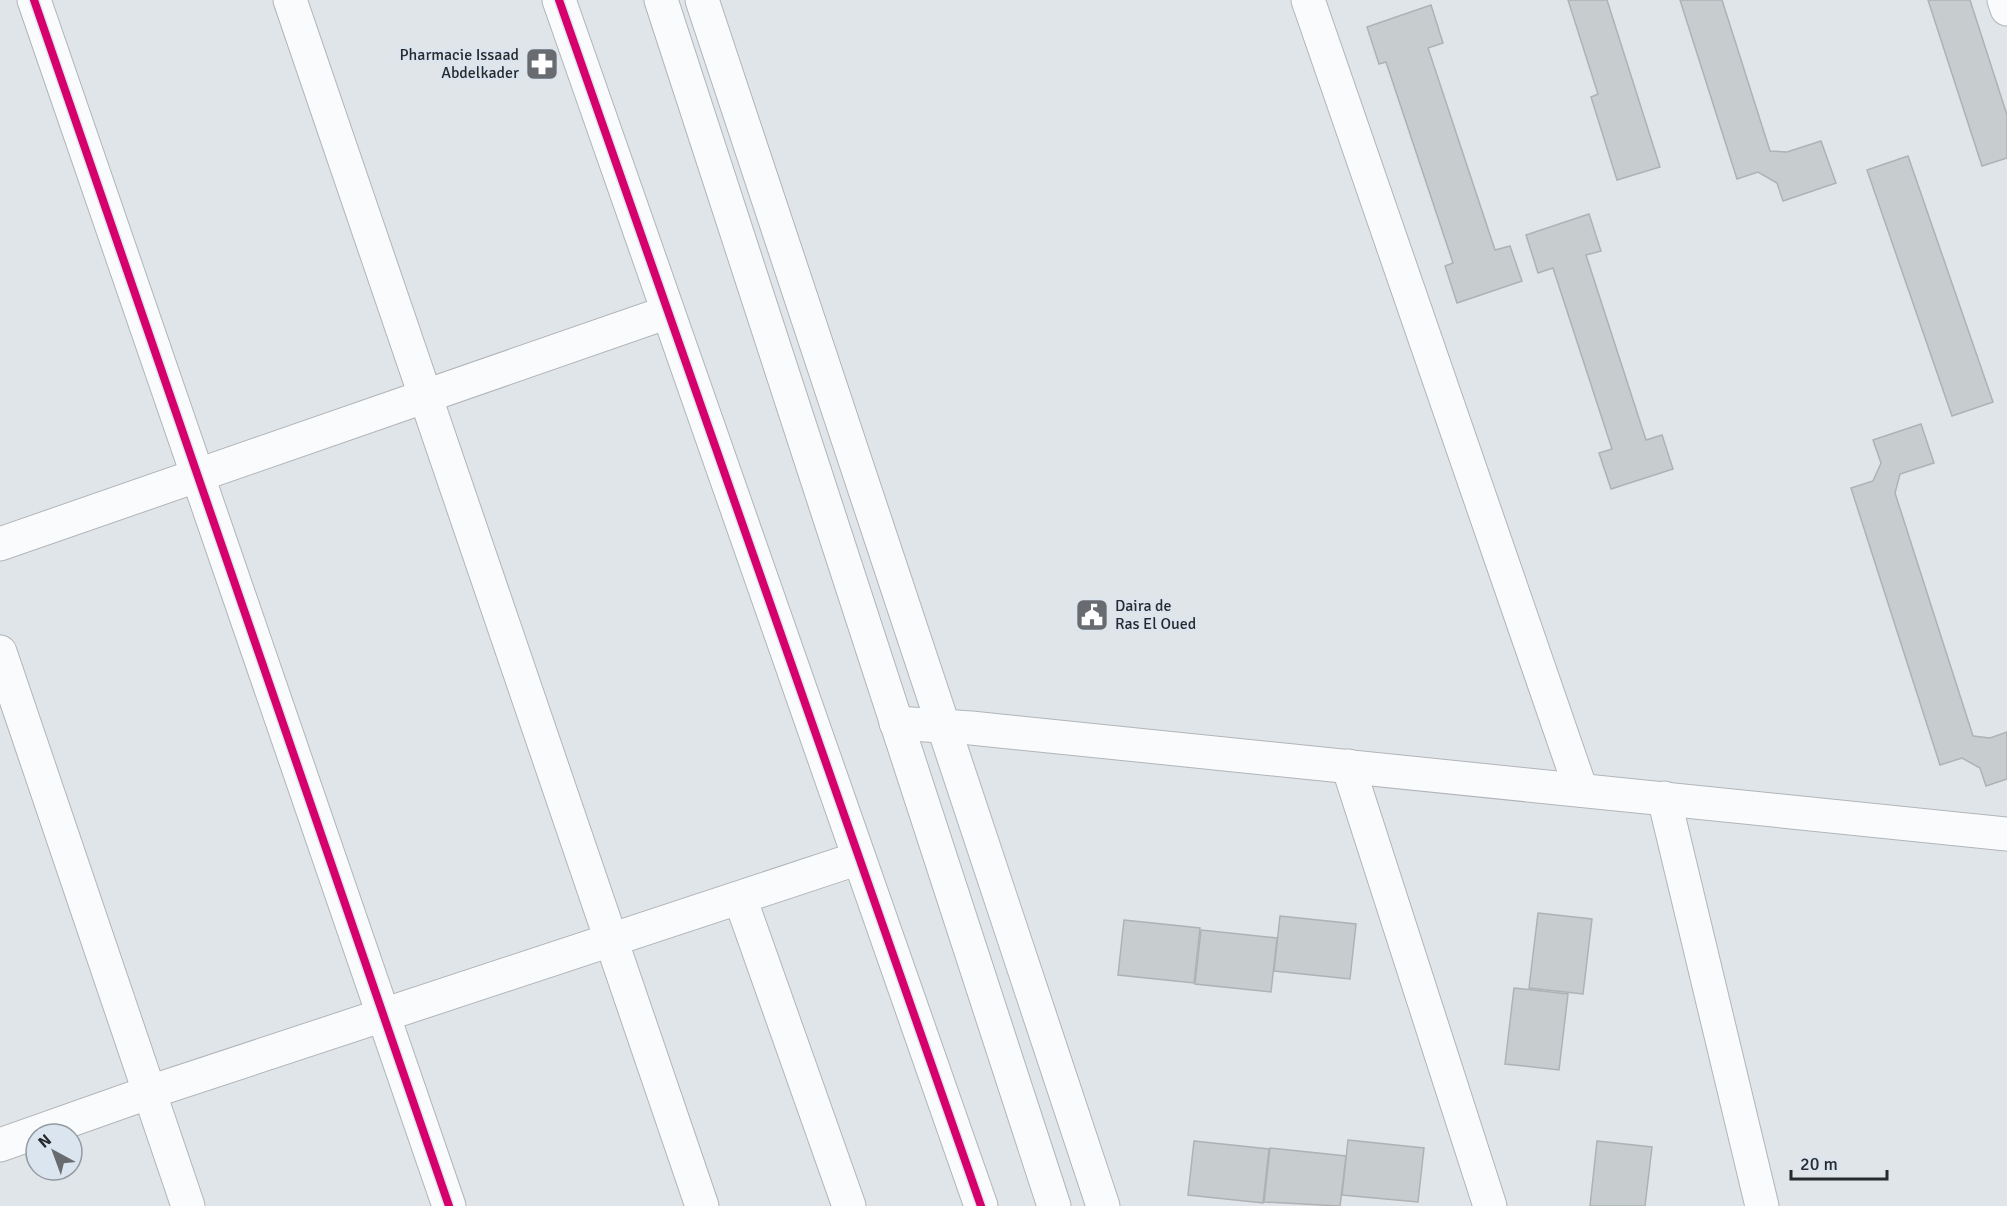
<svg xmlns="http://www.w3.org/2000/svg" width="2007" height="1206" viewBox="0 0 2007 1206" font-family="Signika,sans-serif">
<rect width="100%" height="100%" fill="#e0e5ea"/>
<!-- building -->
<g fill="#c7cccf" stroke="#aeb2b5" stroke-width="1.5">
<path d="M1568,0H1607L1660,167L1617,180L1591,97L1598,94Z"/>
<path d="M1680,0H1722L1770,151L1787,152L1821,141L1836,183L1783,201L1777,183L1758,172L1737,179Z"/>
<path d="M1928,0H1970L2007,115V158L1982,166Z"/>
<path d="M1431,5L1443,43L1428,48L1495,250L1510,246L1522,281L1457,303L1445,266L1453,263L1386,62L1379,64L1367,27Z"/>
<path d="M1908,156L1993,402L1952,416L1867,170Z"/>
<path d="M1589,214L1601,251L1586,255L1646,440L1662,435L1673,469L1611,489L1599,453L1612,449L1553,268L1538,273L1526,235Z"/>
<path d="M1921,424L1934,463L1900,474L1895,493L1973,736L1990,738L2007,732V779L1986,786L1980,768L1962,758L1940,765L1851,488L1873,481L1881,463L1873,440Z"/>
<path d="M1538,913L1592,919L1583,994L1529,988Z"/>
<path d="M1280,916L1356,924L1350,979L1274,971Z"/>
<path d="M1124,920L1200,928L1194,983L1118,975Z"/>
<path d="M1201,930L1277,938L1271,992L1195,984Z"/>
<path d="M1514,988L1568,994L1559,1070L1505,1064Z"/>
<path d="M1348,1140L1424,1148L1418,1202L1342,1195Z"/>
<path d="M1194,1141L1269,1149L1263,1203L1188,1195Z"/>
<path d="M1597,1141L1652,1147L1645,1206H1590Z"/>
<path d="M1270,1148L1346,1156L1340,1206L1264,1202Z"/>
</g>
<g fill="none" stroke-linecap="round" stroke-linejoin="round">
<!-- minor casing -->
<g stroke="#b1b5b9" stroke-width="35">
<g id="minor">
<path d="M34,0L449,1206"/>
<path d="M290,0L702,1206"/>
<path d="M559,0L981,1206"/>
<path d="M1308,0L1581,790"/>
<path d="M2004,0L2007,9"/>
<path d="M0,544L668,312"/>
<path d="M0,652L188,1206"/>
<path d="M896,723L971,728L2007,834"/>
<path d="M1348,766L1490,1206"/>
<path d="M1664,798L1762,1206"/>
<path d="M740,898L849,1206"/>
<path d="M0,1145L150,1092L859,858"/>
</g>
</g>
<!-- major casing -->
<g stroke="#b1b5b9" stroke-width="35">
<g id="major">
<path d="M661,0L1054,1206"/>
<path d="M702,0L1103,1206"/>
</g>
</g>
<!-- minor -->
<use href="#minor" stroke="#fafbfc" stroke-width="33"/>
<!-- major -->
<use href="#major" stroke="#fafbfc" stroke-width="33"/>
<!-- cycleway casing -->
<g stroke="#dbe5ef" stroke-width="11">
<g id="cycleway">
<path d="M34,0L449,1206"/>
<path d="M559,0L981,1206"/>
</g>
</g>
<!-- cycleway -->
<use href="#cycleway" stroke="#d6006c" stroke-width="8"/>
</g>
<!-- icons -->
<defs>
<g id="pharmacy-square" transform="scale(1.725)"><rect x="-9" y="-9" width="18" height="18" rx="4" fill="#686c70" stroke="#dbe5ef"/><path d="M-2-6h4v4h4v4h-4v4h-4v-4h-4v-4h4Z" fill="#fff"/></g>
<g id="civic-square" transform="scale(1.725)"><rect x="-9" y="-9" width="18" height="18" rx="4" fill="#686c70" stroke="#dbe5ef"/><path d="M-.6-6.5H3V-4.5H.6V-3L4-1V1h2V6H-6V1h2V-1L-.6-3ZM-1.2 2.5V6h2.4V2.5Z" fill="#fff"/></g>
</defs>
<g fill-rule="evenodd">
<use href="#pharmacy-square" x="542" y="64"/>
<use href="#civic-square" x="1092" y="615"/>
</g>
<g text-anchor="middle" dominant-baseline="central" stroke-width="4.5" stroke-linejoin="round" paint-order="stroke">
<!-- poi labels -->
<g font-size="16" fill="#272b2f" stroke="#dbe5ef" text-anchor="end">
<text x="519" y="55">Pharmacie Issaad<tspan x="519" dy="18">Abdelkader</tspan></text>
<text x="1115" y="606" text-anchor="start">Daira de<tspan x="1115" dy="18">Ras El Oued</tspan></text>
</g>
</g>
<!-- north arrow -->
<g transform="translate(54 1152) rotate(319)"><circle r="28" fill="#dbe5ef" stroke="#939ba2" stroke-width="1.5"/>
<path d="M0-4.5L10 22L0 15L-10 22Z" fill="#686c70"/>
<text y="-9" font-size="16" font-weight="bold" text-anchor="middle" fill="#272b2f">N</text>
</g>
<!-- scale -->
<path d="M1791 1170v9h96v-9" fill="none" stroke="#272b2f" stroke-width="3"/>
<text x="1800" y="1170" font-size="18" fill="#272b2f" stroke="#dbe5ef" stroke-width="4.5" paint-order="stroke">20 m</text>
</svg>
